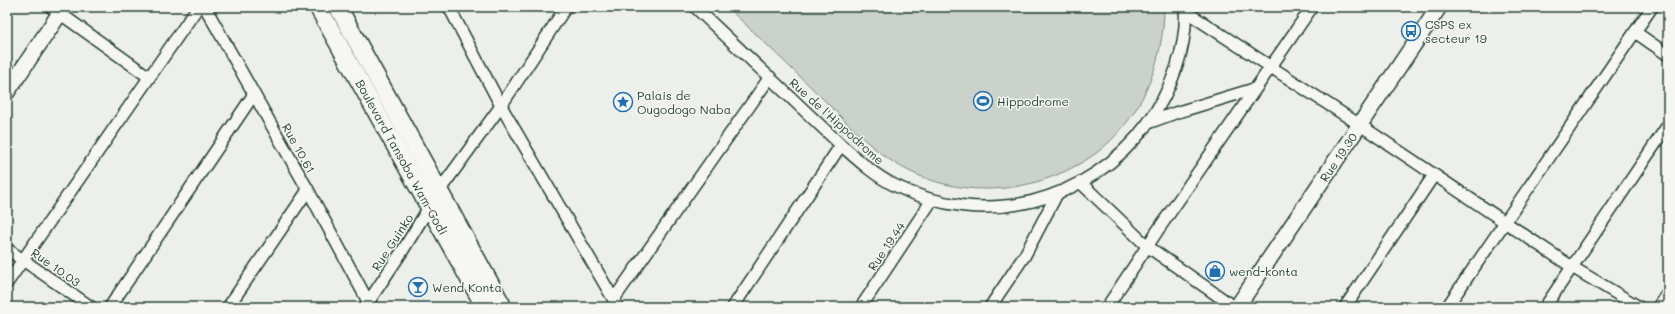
<svg xmlns="http://www.w3.org/2000/svg" width="1675" height="314" viewBox="0 0 1675 314" font-family="Mali,sans-serif">
<rect width="100%" height="100%" fill="#edefea"/>
<filter id="ink" filterUnits="userSpaceOnUse"><feTurbulence type="fractalNoise" baseFrequency=".025" numOctaves="2"/><feDisplacementMap in="SourceGraphic" scale="8" xChannelSelector="R" yChannelSelector="G"/><feConvolveMatrix kernelMatrix="1 2 1 2 8 2 1 2 1" color-interpolation-filters="sRGB"/></filter>
<g filter="url(#ink)">
<!-- grass -->
<path fill="#cbd2cc" stroke="#758880" d="M727,7H1164C1164,63 1141,120 1095,154C1035,196 956,202 893,162C865,144 842,117 818,94C788,65 758,36 727,7Z"/>
<g fill="none" stroke-linecap="round" stroke-linejoin="round">
<!-- street casing -->
<g stroke="#1f3d34" stroke-width="14">
<g id="street">
<path d="M51,7L149,77"/>
<path d="M205,7L308,190L371,307"/>
<path d="M449,7L501,106L618,307"/>
<path d="M695,7L841,145C858,160 874,175 894,185C984,230 1088,204 1148,123C1171,91 1188,47 1185,7"/>
<path d="M1188,7L1185,11L1360,125L1572,267L1639,307"/>
<path d="M1635,32L1668,55"/>
<path d="M1148,123L1175,113L1254,89"/>
<path d="M1081,183L1147,246L1234,307"/>
<path d="M7,249L91,307"/>
<path d="M7,283L198,7"/>
<path d="M614,299L770,77"/>
<path d="M110,307L254,94"/>
<path d="M228,307L308,190"/>
<path d="M365,307L403,250L439,191L501,106L566,7"/>
<path d="M733,307L841,145"/>
<path d="M861,307L932,200"/>
<path d="M990,307L1025,255L1057,194"/>
<path d="M1107,307L1158,230L1312,7"/>
<path d="M1345,307L1434,175"/>
<path d="M1447,307L1652,7"/>
<path d="M1545,307L1668,125"/>
<path d="M1658,307L1668,292"/>
</g>
</g>
<!-- secondary casing -->
<g stroke="#1f3d34" stroke-width="18">
<g id="secondary">
<path d="M7,92L64,7"/>
<path d="M1237,307L1439,7"/>
</g>
</g>
<!-- primary casing -->
<g stroke="#1f3d34" stroke-width="20">
<g id="primary">
<path d="M318,7L485,307"/>
<path d="M338,7L503,307"/>
</g>
</g>
<!-- street -->
<use href="#street" stroke="#f6f6f2" stroke-width="11"/>
<!-- secondary -->
<use href="#secondary" stroke="#f6f6f2" stroke-width="15"/>
<!-- primary -->
<use href="#primary" stroke="#f6f6f2" stroke-width="17"/>
</g>
</g>
<!-- icons -->
<defs>
<g id="bus-ring" transform="scale(1)"><circle r="9.5" fill="#f6f6f2" stroke="#1f6fb2" stroke-width="1.5"/><path d="M-5-6H5V4H4V6H2V4H-2V6H-4V4H-5ZM-3.5-4V0h7V-4ZM-3.5 1.2v1.5H-2V1.2ZM2 1.2v1.5H3.5V1.2Z" fill="#1f6fb2"/></g>
<g id="stadium-ring" transform="scale(1)"><circle r="9.5" fill="#f6f6f2" stroke="#1f6fb2" stroke-width="1.5"/><path d="M0-5a6.5 5 0 1 0 0 10a6.5 5 0 1 0 0-10ZM-3.5-1.8h7v3.6h-7Z" fill="#1f6fb2"/></g>
<g id="sight-ring" transform="scale(1)"><circle r="9.5" fill="#f6f6f2" stroke="#1f6fb2" stroke-width="1.5"/><path d="M0-6L1.8-2.2L6-1.7L2.9 1.2L3.7 5.4L0 3.3L-3.7 5.4L-2.9 1.2L-6-1.7L-1.8-2.2Z" fill="#1f6fb2"/></g>
<g id="shop-ring" transform="scale(1)"><circle r="9.5" fill="#f6f6f2" stroke="#1f6fb2" stroke-width="1.5"/><path d="M-5-2.5h2.3a2.7 3.5 0 0 1 5.4 0H5L5.5 6h-11ZM-1.5-2.5h3a1.5 2.3 0 0 0-3 0Z" fill="#1f6fb2"/></g>
<g id="bar-ring" transform="scale(1)"><circle r="9.5" fill="#f6f6f2" stroke="#1f6fb2" stroke-width="1.5"/><path d="M-6-5H6L.8 .8V4.5H3.5V6h-7V4.5H-.8V.8Z" fill="#1f6fb2"/></g>
</defs>
<g fill-rule="evenodd">
<use href="#bus-ring" x="1411" y="31"/>
<use href="#stadium-ring" x="983" y="101"/>
<use href="#sight-ring" x="623" y="102"/>
<use href="#shop-ring" x="1215" y="271"/>
<use href="#bar-ring" x="418" y="287"/>
</g>
<g text-anchor="middle" dominant-baseline="central" stroke-width="3" stroke-linejoin="round" paint-order="stroke">
<!-- poi labels -->
<g font-size="12" fill="#1f3d34" stroke="#f6f6f2" text-anchor="start">
<text x="1425" y="24">CSPS ex<tspan x="1425" dy="14">secteur 19</tspan></text>
<text x="637" y="95">Palais de<tspan x="637" dy="14">Ougodogo Naba</tspan></text>
<text x="997" y="101">Hippodrome</text>
<text x="1229" y="271">wend-konta</text>
<text x="432" y="287">Wend Konta</text>
</g>
<!-- street labels -->
<g font-size="12" fill="#1f3d34" stroke="#f6f6f2">
<text transform="translate(837 121) rotate(42)">Rue de l'Hippodrome</text>
<text transform="translate(299 148) rotate(61)">Rue 10.61</text>
<text transform="translate(402 157) rotate(61)">Boulevard Tansoba Wam-Godi</text>
<text transform="translate(1338 157) rotate(-56)">Rue 19.30</text>
<text transform="translate(392 242) rotate(-57)">Rue Guinko</text>
<text transform="translate(886 246) rotate(-56)">Rue 19.44</text>
<text transform="translate(56 267) rotate(35)">Rue 10.03</text>
</g>
</g>
<!-- margin -->
<rect width="1675" height="314" fill="none" stroke="#f6f6f2" stroke-width="24"/>
<rect x="12" y="12" width="1651" height="290" fill="none" stroke="#1f3d34" stroke-width="1.5" filter="url(#ink)"/>
</svg>
